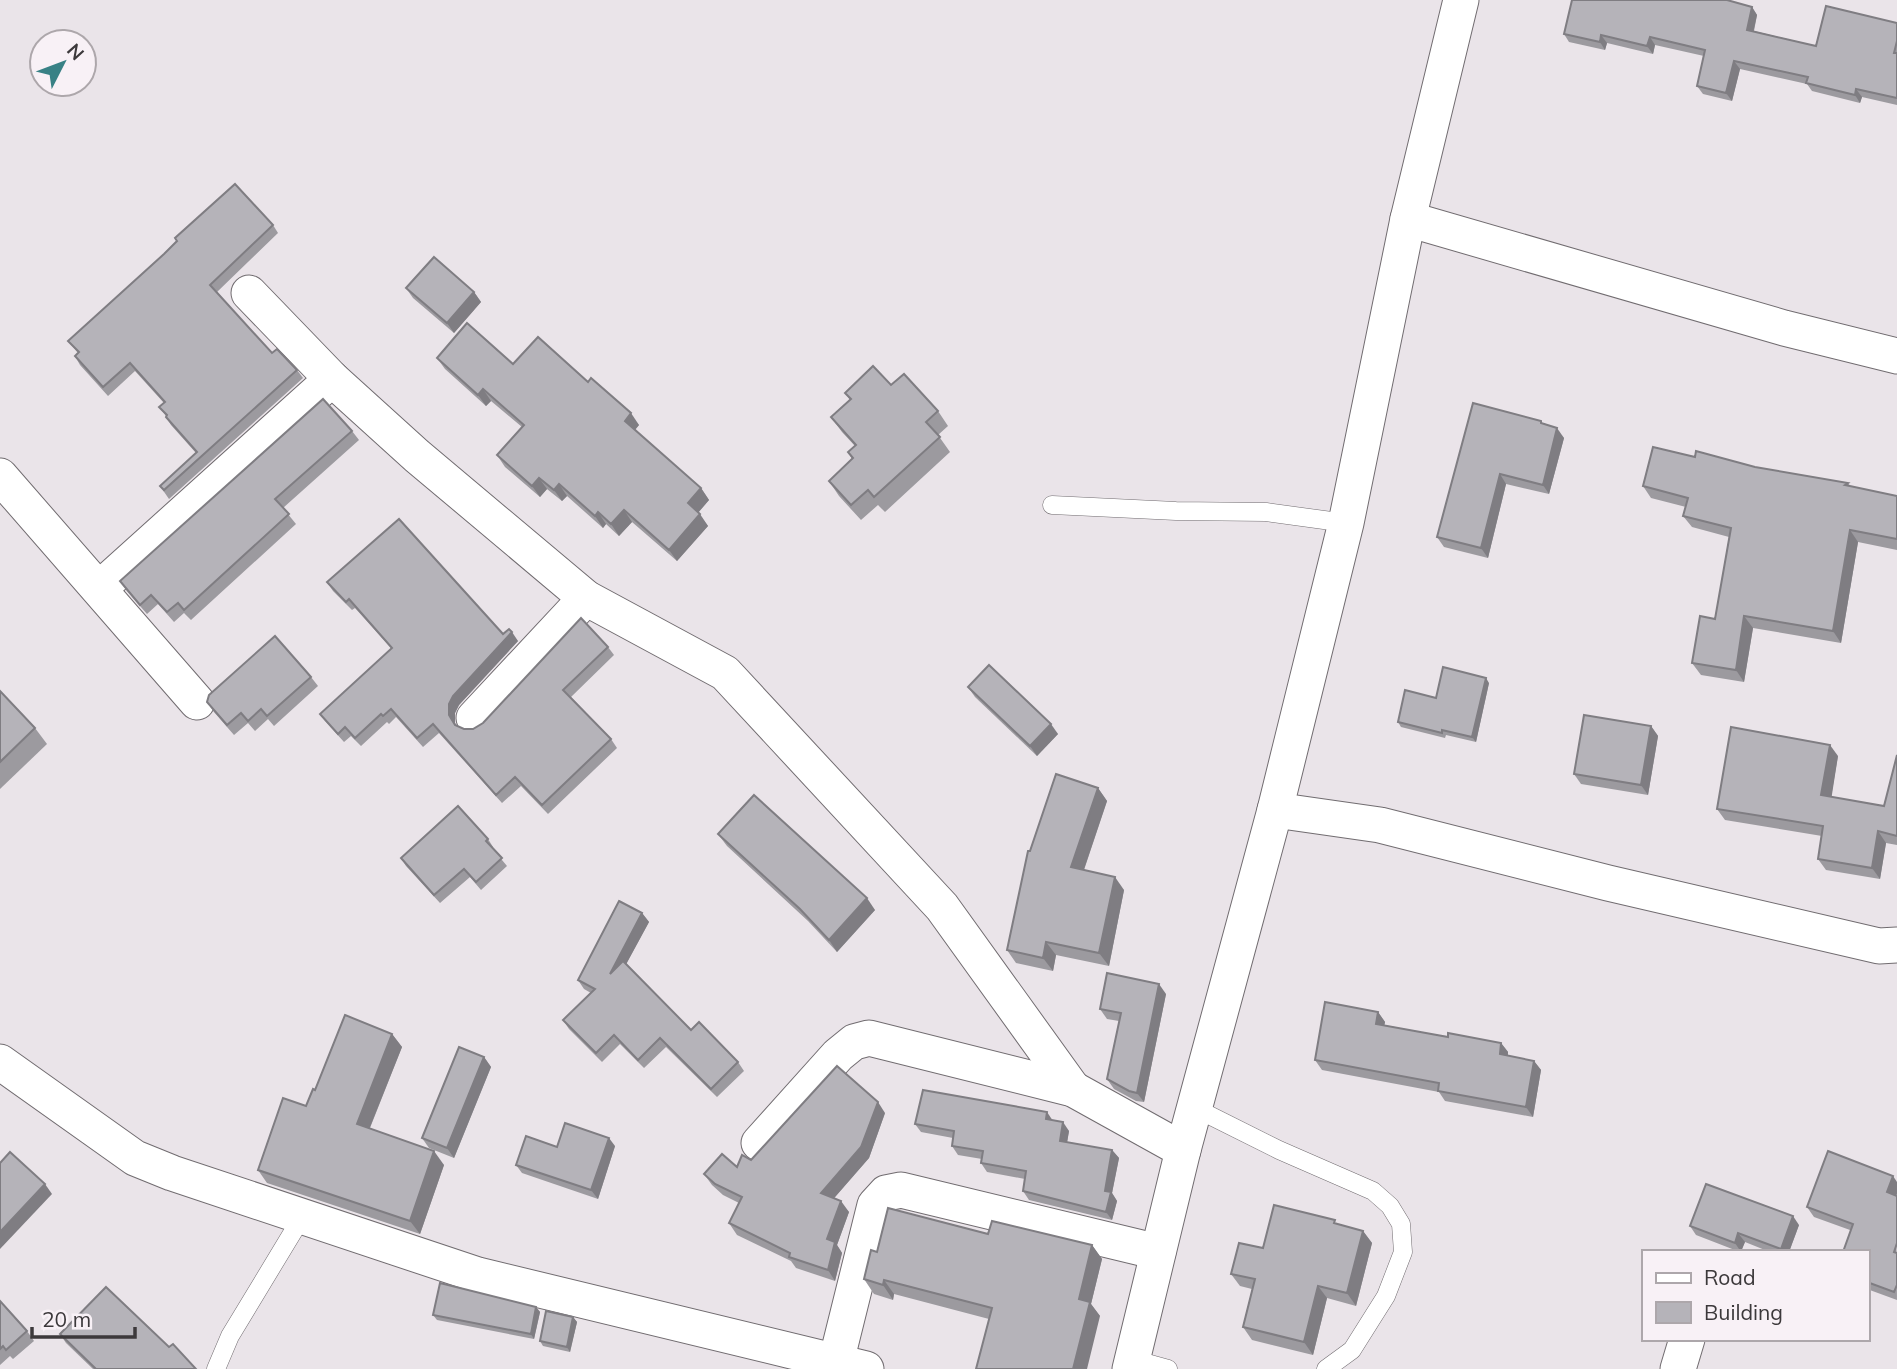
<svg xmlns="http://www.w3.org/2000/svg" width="1897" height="1369" viewBox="0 0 1897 1369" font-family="Mulish,sans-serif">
<rect width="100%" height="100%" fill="#eae4e9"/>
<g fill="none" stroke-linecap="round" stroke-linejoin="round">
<!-- lane casing -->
<g stroke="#716c70" stroke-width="19">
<g id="lane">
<path d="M1052,505L1176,511L1266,512L1346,523"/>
<path d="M1195,1108L1279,1150L1373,1191L1390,1206L1401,1224L1403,1252L1386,1296L1352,1350L1326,1369"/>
<path d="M1132,1359L1168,1369"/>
<path d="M216,1369L230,1336L302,1217"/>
</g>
</g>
<!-- street casing -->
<g stroke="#716c70" stroke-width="37">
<g id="street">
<path d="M1408,219L1784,328L1897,356"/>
<path d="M249,293L332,379L417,456L586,598L725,673L942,907L1073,1089"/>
<path d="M0,476L197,702"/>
<path d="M100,588L332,379"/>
<path d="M474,718L586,598"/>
<path d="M1275,810L1380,825L1608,883L1879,946L1897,945"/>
<path d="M0,1062L135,1158L172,1173L478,1275L866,1369"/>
<path d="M759,1143L838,1055L854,1042L869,1038L1073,1089L1183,1150"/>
<path d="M836,1362L875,1205L886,1193L901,1190L1158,1252"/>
<path d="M1130,1369L1183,1150L1275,810L1346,523L1408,219L1461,0"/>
<path d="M1678,1369L1687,1339"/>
</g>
</g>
<!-- lane -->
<use href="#lane" stroke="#fff" stroke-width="18"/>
<!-- street -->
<use href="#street" stroke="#fff" stroke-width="35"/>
</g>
<!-- wall -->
<g fill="#9c9a9f">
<path d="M1752,7L1757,15L1754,31L1816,46L1897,23V105L1862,97L1860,103L1812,91L1807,84L1740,69L1732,101L1703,94L1697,86L1704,56L1655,45L1653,54L1607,43L1605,50L1569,42L1564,34Z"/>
<path d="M273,225L278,233L217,292L272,353L297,370L303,378L169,499L160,486L196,453L171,425L166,417V416L159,407L164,403L135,371L108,396L80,365L75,356L78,353L68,341Z"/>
<path d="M406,288L474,292L481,302L454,333L413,298Z"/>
<path d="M437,358L513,364L588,382L639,425L635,430L701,488L709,500L698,513L708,526L677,561L632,522L619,536L606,524L603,528L567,496L562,501L547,489L540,497L505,467L497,455L522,427L491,401L486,406L445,369Z"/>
<path d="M891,385L938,411L948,426L938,435L950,452L885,512L878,505L861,520L839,496L829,481L852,459L848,452L855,446L842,432L831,417L850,400L845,393Z"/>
<path d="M1544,424L1564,438L1549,494L1506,484L1488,558L1444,547L1437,537Z"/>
<path d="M352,431L359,440L283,508L296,524L191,620L184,613L174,622L158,604L147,614L127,591L120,581Z"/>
<path d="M1695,457L1848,483L1850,486L1897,496V550L1858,542L1841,643L1753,628L1744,682L1701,675L1692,663L1715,619L1729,537L1692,527L1683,516L1686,507L1651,498L1643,486Z"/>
<path d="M327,582L503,634L518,641L459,705L455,713V723L456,725L464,729H473L608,647L614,655L571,697L611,739L617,748L548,814L521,786L502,803L439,733L423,747L396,717L389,724L387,722L361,746L351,736L344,742L326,722L320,714L392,649L355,608L352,610L333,591Z"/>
<path d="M311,677L318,686L274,726L268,719L255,731L248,723L234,735L214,712L207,702Z"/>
<path d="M1489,683L1476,742L1446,735L1445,738L1401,727L1398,722L1436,698Z"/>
<path d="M968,687L1058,734L1037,756L975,697Z"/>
<path d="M0,691L35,728L47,744L0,789Z"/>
<path d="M1651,726L1658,736L1648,795L1581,784L1574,774Z"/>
<path d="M1897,755V845L1886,843L1880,879L1826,870L1818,859L1822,836L1725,820L1717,809L1838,756L1831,797L1884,806Z"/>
<path d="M1098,788L1107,801L1084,870L1124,890L1109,966L1056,955L1053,971L1016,963L1007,950L1030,851Z"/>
<path d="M718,834L875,910L837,952L808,921L727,846Z"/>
<path d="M488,839L493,847L492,848L507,866L481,890L470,877L440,903L406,866L401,858Z"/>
<path d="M642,913L649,922L626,964L691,1030L738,1062L744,1071L717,1097L666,1047L644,1068L620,1044L602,1062L569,1029L563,1020L591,993L584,989L578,980Z"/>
<path d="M1166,994L1144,1102L1136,1101L1114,1089L1107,1079L1119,1021L1107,1019L1100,1009Z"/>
<path d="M1378,1012L1385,1022L1384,1025L1448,1037L1501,1043L1508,1052V1056L1534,1061L1541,1070L1533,1117L1445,1101L1439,1092L1322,1070L1315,1060Z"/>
<path d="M392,1034L402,1047L370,1128L444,1165L420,1234L267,1183L258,1170L306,1106L315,1090Z"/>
<path d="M484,1057L491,1067L454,1158L429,1148L422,1138Z"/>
<path d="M885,1113L869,1158L834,1198L849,1212L837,1245L842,1253L835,1281L796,1268L791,1261L737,1235L729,1223L739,1203L723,1195L712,1185L704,1174L737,1167L751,1160Z"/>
<path d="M1053,1120L1069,1131L1067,1142L1112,1150L1119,1158L1112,1193L1117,1201L1112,1220L1029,1200L1023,1191L1025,1179L987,1172L981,1163L982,1159L958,1155L952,1146L953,1138L921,1132L915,1124Z"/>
<path d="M615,1146L598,1199L522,1173L516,1165L557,1147Z"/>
<path d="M1897,1182L1896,1196L1897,1300L1867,1289V1252L1850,1230L1814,1217L1807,1207Z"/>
<path d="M1338,1224L1363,1231L1372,1243L1356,1306L1327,1298L1313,1355L1252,1340L1243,1327L1252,1289L1240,1286L1231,1274L1263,1248Z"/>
<path d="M1799,1225L1789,1252H1770L1745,1242L1740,1252L1696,1235L1690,1226Z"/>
<path d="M988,1234L1092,1245L1102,1259L1091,1304L1100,1316L989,1319L894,1294L893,1300L874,1294L864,1279Z"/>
<path d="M0,1301L27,1331L34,1341L13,1359L10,1356L0,1365Z"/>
<path d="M536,1307L540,1312L534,1339L437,1320L433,1315Z"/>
<path d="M573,1317L577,1322L570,1352L543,1346L540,1341Z"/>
<path d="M60,1334L169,1347L196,1369H93L66,1343Z"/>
</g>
<!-- shaded-wall -->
<g fill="#7f7d82">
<path d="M1752,7L1757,15L1752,38L1747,30Z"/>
<path d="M1601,35L1607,43L1605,50L1600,42Z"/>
<path d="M1650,37L1655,45L1653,54L1647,46Z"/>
<path d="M1734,61L1740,69L1732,101L1726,93Z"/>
<path d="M1856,89L1862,97L1860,103L1855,95Z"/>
<path d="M474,292L481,302L454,333L447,323Z"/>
<path d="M483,389L491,401L486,406L478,395Z"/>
<path d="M631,413L639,425L633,432L625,421Z"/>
<path d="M1557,428L1564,438L1549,494L1543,485Z"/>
<path d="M1500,474L1506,484L1488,558L1481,548Z"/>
<path d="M539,478L547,489L540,497L532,486Z"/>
<path d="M559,484L567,496L562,501L554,490Z"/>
<path d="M701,488L709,500L696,515L688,503Z"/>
<path d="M624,510L632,522L619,536L611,524Z"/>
<path d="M598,512L606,524L603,528L595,516Z"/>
<path d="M700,514L708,526L677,561L669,550Z"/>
<path d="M1850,530L1858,542L1841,643L1833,631Z"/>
<path d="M1744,616L1753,628L1744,682L1736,670Z"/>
<path d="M512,632L518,641L459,705L455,713V723L461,733L449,715V704L453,696Z"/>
<path d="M1486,678L1489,683L1476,742L1472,737Z"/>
<path d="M1051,724L1058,734L1037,756L1030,746Z"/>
<path d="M1651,726L1658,736L1648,795L1641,785Z"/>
<path d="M1830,745L1838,756L1830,807L1821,795Z"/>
<path d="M1098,788L1107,801L1080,881L1071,867Z"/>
<path d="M1878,831L1886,843L1880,879L1872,868Z"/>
<path d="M1115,877L1124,890L1109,966L1099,953Z"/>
<path d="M867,898L875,910L837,952L829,940Z"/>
<path d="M642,913L649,922L616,983L610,974Z"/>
<path d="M1046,942L1056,955L1053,971L1043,958Z"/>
<path d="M1159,984L1166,994L1144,1102L1137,1093Z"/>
<path d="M1378,1012L1385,1022L1383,1033L1376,1024Z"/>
<path d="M392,1034L402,1047L366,1137L357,1124Z"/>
<path d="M1501,1043L1508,1052L1507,1064L1500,1054Z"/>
<path d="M484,1057L491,1067L454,1158L447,1148Z"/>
<path d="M1534,1061L1541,1070L1533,1117L1526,1107Z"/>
<path d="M878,1102L885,1113L869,1158L829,1204L821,1193Z"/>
<path d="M1047,1112L1053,1121L1046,1119Z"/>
<path d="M1063,1122L1069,1131L1066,1149L1060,1141Z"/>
<path d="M609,1138L615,1146L598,1199L591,1190Z"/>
<path d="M1112,1150L1119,1158L1112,1193L1117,1201L1112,1220L1106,1212L1105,1191Z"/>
<path d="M434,1151L444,1165L420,1234L410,1221Z"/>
<path d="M1893,1176L1897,1182V1194L1894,1202L1887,1192Z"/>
<path d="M45,1184L52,1194L0,1249V1232Z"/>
<path d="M841,1201L849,1212L837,1245L842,1253L835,1281L828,1270L827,1239Z"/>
<path d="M1793,1216L1799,1225L1789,1252H1782L1781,1249Z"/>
<path d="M1363,1231L1372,1243L1356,1306L1347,1293Z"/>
<path d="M1738,1233L1745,1242L1741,1252L1735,1243Z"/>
<path d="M1092,1245L1102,1259L1091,1304L1100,1316L1087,1369H1073L1079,1299Z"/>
<path d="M884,1280L894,1294L893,1300L883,1285Z"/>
<path d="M1318,1286L1327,1298L1313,1355L1304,1342Z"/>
<path d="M536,1307L540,1312L534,1339L531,1334Z"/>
<path d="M573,1317L577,1322L570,1352L567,1347Z"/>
</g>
<!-- building -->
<g fill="#b5b3b9" stroke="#7f7d82" stroke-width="2">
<path d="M1572,0H1727L1752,7L1747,30L1816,46L1826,6L1897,23V41L1894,53H1897V98L1856,89L1855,95L1806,83L1808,77L1734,61L1726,93L1697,86L1705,50L1650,37L1647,46L1601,35L1600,42L1564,34Z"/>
<path d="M235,184L273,225L210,285L272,353L277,349L297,370L164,490L160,486L197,452L166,417L167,415L159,407L165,402L130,363L103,387L75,356L79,352L68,341L164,254L177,241L175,238Z"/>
<path d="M434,257L474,292L447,323L406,288Z"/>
<path d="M467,323L513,364L538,337L588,382L591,378L631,413L625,421L701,488L688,503L700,514L669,550L624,510L611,524L598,512L595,516L559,484L554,490L539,478L532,486L497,455L524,425L483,389L478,395L437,358Z"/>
<path d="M873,366L891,385L904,374L938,411L926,422L940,437L874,497L868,490L851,505L829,481L853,458L848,452L856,445L831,417L851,399L845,393Z"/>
<path d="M323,399L352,431L275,499L289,514L184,610L178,603L167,612L151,595L140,605L120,581Z"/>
<path d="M1473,403L1541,421V423L1557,428L1543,485L1500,474L1481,548L1437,537Z"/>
<path d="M1653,447L1695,457L1696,451L1755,467L1848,483L1845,485L1897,496V539L1850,530L1833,631L1744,616L1736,670L1692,663L1700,616L1715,619L1731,528L1683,516L1688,498L1643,486Z"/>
<path d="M399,519L503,634L509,629L512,632L453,696L449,704V715L455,725L464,729H473L483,723L581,618L608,647L563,690L611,739L542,805L515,777L496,795L433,724L417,738L391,709L383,716L381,714L355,738L345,727L338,734L320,714L392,648L349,599L346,602L327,582Z"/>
<path d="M275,636L311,677L267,716L261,709L248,721L241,713L227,725L207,702L209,695Z"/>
<path d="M989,665L1051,724L1030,746L968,687Z"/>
<path d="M1443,667L1486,678L1472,737L1442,730V733L1398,722L1405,690L1436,698Z"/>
<path d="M0,691L35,728L0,762Z"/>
<path d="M1584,715L1651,726L1641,785L1574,774Z"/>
<path d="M1731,727L1830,745L1821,795L1884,806L1897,755V836L1878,831L1872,868L1818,859L1823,826L1717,809Z"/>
<path d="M1056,774L1098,788L1071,867L1115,877L1099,953L1046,942L1043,958L1007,950L1028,851H1030Z"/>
<path d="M754,795L867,898L829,940L800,909L718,834Z"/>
<path d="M458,806L488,839L486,841L502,858L476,882L464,869L434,895L401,858Z"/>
<path d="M619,901L642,913L610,974L623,961L691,1030L699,1022L738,1062L711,1089L660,1038L638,1060L614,1035L596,1053L563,1020L595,989L578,980Z"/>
<path d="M1107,973L1159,984L1137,1093L1129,1091L1107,1079L1121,1013L1100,1009Z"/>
<path d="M1325,1002L1378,1012L1376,1024L1448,1037V1033L1501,1043L1500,1054L1534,1061L1526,1107L1438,1091L1439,1083L1315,1060Z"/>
<path d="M345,1015L392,1034L357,1124L434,1151L410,1221L258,1170L283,1098L306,1106L313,1089L315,1090Z"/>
<path d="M459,1047L484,1057L447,1148L422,1138Z"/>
<path d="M837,1066L878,1102L861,1147L821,1193L841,1201L827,1239L835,1242L828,1270L789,1257L790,1253L729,1223L742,1197L715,1184L704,1174L722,1154L737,1167L742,1155L751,1160Z"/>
<path d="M923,1090L1047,1112L1046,1119L1063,1122L1060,1141L1112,1150L1105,1191L1111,1192L1106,1212L1023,1191L1026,1171L981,1163L983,1151L952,1146L954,1131L915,1124Z"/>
<path d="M565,1123L609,1138L591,1190L516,1165L526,1136L557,1147Z"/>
<path d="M1828,1151L1893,1176L1887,1192L1897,1196V1243L1894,1252L1897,1253V1285L1894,1292L1867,1282V1252H1843L1853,1224L1807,1207Z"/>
<path d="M10,1152L45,1184L0,1232V1163Z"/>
<path d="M1706,1184L1793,1216L1781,1249L1738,1233L1735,1243L1690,1226Z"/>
<path d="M1274,1205L1335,1220L1334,1223L1363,1231L1347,1293L1318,1286L1304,1342L1243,1327L1255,1279L1231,1274L1239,1243L1263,1248Z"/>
<path d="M888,1208L988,1234L992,1221L1092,1245L1079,1299L1090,1302L1073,1369H976L992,1308L884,1280L883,1285L864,1279L871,1250L877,1252Z"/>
<path d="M440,1283L536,1307L531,1334L433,1315Z"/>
<path d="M106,1287L169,1347L173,1344L196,1369H96L60,1334Z"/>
<path d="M0,1301L27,1331L6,1350L3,1346L0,1349Z"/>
<path d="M546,1311L573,1317L567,1347L540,1341Z"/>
</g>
<!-- legend -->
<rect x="1642" y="1250" width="228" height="91" fill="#f8f1f6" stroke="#ada7ab" stroke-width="2"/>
<rect x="1656" y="1273" width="35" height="10" fill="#ffffff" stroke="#ada7ab" stroke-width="2"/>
<text x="1704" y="1285" font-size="21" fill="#3c393b">Road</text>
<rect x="1656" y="1302" width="35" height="21" fill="#b5b3b9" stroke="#ada7ab" stroke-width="2"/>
<text x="1704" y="1320" font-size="21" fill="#3c393b">Building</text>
<!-- north arrow -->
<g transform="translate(63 63) rotate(48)"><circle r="33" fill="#f8f1f6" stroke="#ada7ab" stroke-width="2"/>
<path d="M0-5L12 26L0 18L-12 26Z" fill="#388185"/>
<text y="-10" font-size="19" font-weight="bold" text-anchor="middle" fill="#3c393b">N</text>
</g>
<!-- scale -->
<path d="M32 1327v10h103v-10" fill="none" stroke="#3c393b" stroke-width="3.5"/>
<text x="42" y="1327" font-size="21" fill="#3c393b" stroke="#f8f1f6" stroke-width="5" paint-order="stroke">20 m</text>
</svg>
